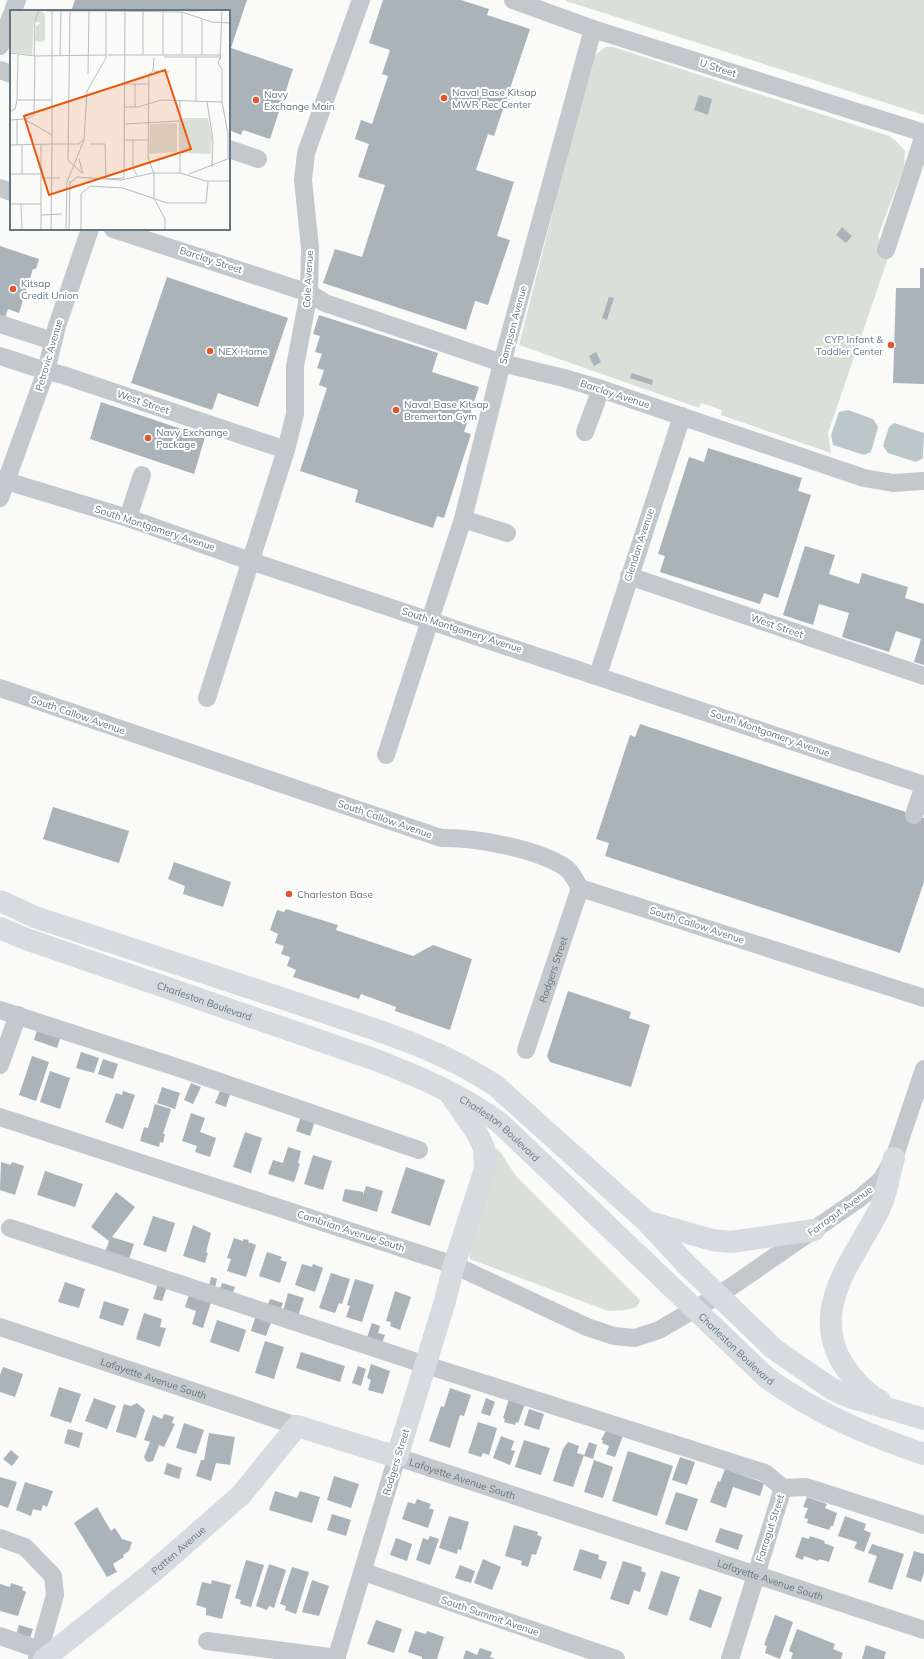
<svg xmlns="http://www.w3.org/2000/svg" width="924" height="1659" viewBox="0 0 924 1659" font-family="Mulish,sans-serif">
<rect width="100%" height="100%" fill="#fafaf8"/>
<!-- green -->
<g fill="#dadfd7">
<path d="M924,0V115L566,1V0Z"/>
<path d="M606,47H613L889,136L895,140L905,151L904,167L878,236L888,258L828,433L831,453L721,415L722,410L701,403L699,408L519,345L589,69L595,55Z"/>
<path d="M494,1148L499,1150L516,1176L640,1300L637,1307L625,1310L608,1311L470,1259L469,1251Z"/>
</g>
<!-- water -->
<g fill="#bbc7cb">
<path d="M848,410L873,419L878,427L871,452L864,455L833,445L831,435L839,412Z"/>
<path d="M894,423L924,433L923,458L916,462L888,453L883,446L889,427Z"/>
</g>
<!-- building -->
<g fill="#aab3b9">
<path d="M75,0H247L231,48L293,69L270,139L243,130L241,135L229,130V11H71Z"/>
<path d="M383,0H461L489,9L487,15L530,29L494,136L488,134L476,170L514,182L497,236L510,240L488,305L475,301L466,330L323,283L335,249L362,257L385,185L358,177L369,144L355,139L361,120L372,124L388,76L382,74L390,50L369,43Z"/>
<path d="M699,95L712,99L708,115L694,110Z"/>
<path d="M842,227L852,236L846,243L836,235Z"/>
<path d="M0,246L39,259L36,269H33L19,313L8,309L0,334Z"/>
<path d="M920,268H924V384L893,383L896,288H920Z"/>
<path d="M167,277L288,318L258,407L218,393L212,410L131,383Z"/>
<path d="M609,297L614,298L607,320L602,318Z"/>
<path d="M319,315L438,353L432,372L479,387L464,432L471,434L444,518L437,516L433,528L355,502L358,490L300,471L327,388L319,385L324,370L317,368L322,354L315,352L320,336L313,334Z"/>
<path d="M596,352L601,362L594,366L589,356Z"/>
<path d="M632,373L653,380L652,385L630,378Z"/>
<path d="M101,402L205,437L194,474L90,439Z"/>
<path d="M708,448L802,478L798,491L811,495L778,598L764,593L760,604L660,572L665,556L658,554L689,457L704,462Z"/>
<path d="M805,546L835,555L829,574L859,584L862,573L908,587L905,598L924,604V665L914,662L921,639L896,631L889,652L842,637L849,613L819,604L813,625L783,615Z"/>
<path d="M640,724L924,818V882L900,953L605,856L609,843L596,839L630,735L635,737Z"/>
<path d="M53,807L129,831L119,863L43,839Z"/>
<path d="M174,862L231,882L223,907L183,894L185,886L168,879Z"/>
<path d="M286,909L338,925L336,930L413,956L433,945L472,959L450,1030L395,1011L396,1007L361,994L359,999L293,977L296,970L287,966L290,957L281,954L284,946L275,943L278,934L270,930L277,910L284,912Z"/>
<path d="M568,991L631,1012L629,1018L650,1025L631,1087L550,1062L547,1056Z"/>
<path d="M37,1030L60,1038L57,1048L34,1040Z"/>
<path d="M81,1052L99,1058L94,1073L76,1068Z"/>
<path d="M32,1056L49,1062L36,1101L19,1095Z"/>
<path d="M103,1059L118,1064L113,1079L98,1074Z"/>
<path d="M50,1071L70,1078L60,1109L40,1102Z"/>
<path d="M191,1083L201,1087L193,1104L184,1100Z"/>
<path d="M162,1087L180,1093L175,1109L157,1103Z"/>
<path d="M123,1091L135,1095L123,1129L105,1122L116,1093L122,1095Z"/>
<path d="M220,1091L230,1094L226,1107L215,1103Z"/>
<path d="M155,1104L171,1109L163,1134H165L163,1143L160,1142L159,1147L140,1141L144,1127L148,1128Z"/>
<path d="M191,1113L205,1118L200,1132L216,1138L210,1157L195,1152L197,1146L182,1141Z"/>
<path d="M301,1116L315,1121L310,1136L296,1131Z"/>
<path d="M245,1132L262,1138L251,1173L233,1167Z"/>
<path d="M288,1147L301,1151L298,1163L300,1164L294,1182L268,1174L273,1160L283,1163Z"/>
<path d="M313,1155L332,1161L323,1190L304,1184Z"/>
<path d="M1,1162L11,1165L12,1162L24,1166L15,1195L0,1190Z"/>
<path d="M406,1167L445,1180L430,1226L391,1213Z"/>
<path d="M45,1171L83,1184L75,1207L37,1195Z"/>
<path d="M366,1186L383,1191L377,1212L342,1201L345,1189L363,1192V1195Z"/>
<path d="M116,1192L135,1207L112,1237L134,1244L128,1262L104,1255L109,1241L91,1227Z"/>
<path d="M153,1216L175,1223L166,1252L143,1245Z"/>
<path d="M193,1225L211,1233L206,1252L208,1253L205,1263L183,1256Z"/>
<path d="M234,1238L243,1241V1239L249,1240L248,1242L256,1245L246,1277L227,1271L231,1259L227,1258Z"/>
<path d="M267,1252L282,1257L280,1260L287,1262L280,1283L259,1276Z"/>
<path d="M302,1264L312,1267L313,1264L323,1268L315,1292L295,1285Z"/>
<path d="M331,1273L350,1279L342,1304L339,1303L335,1313L319,1308Z"/>
<path d="M211,1277L217,1279L215,1288L209,1286Z"/>
<path d="M355,1279L374,1285L362,1322L346,1317L350,1306L347,1305Z"/>
<path d="M65,1282L85,1289L79,1308L58,1302Z"/>
<path d="M222,1283L235,1287L231,1298L218,1294Z"/>
<path d="M158,1284L167,1287L162,1301L153,1299Z"/>
<path d="M395,1291L411,1297L400,1330L390,1326L391,1322L386,1321Z"/>
<path d="M288,1293L304,1298L298,1316L283,1311Z"/>
<path d="M189,1295L211,1302L203,1328L192,1324L196,1311L185,1307Z"/>
<path d="M270,1299L283,1303L279,1313L266,1309Z"/>
<path d="M104,1301L129,1309L123,1326L99,1318Z"/>
<path d="M144,1313L162,1319L160,1327L166,1328L160,1347L136,1339Z"/>
<path d="M256,1315L272,1320L266,1336L251,1331Z"/>
<path d="M217,1320L246,1330L239,1352L210,1342Z"/>
<path d="M372,1323L380,1326L378,1333L385,1335L381,1346L366,1340Z"/>
<path d="M265,1341L284,1347L274,1379L255,1373Z"/>
<path d="M301,1352L345,1366L340,1382L296,1368Z"/>
<path d="M371,1364L390,1371L383,1394L368,1390L371,1380L367,1378Z"/>
<path d="M358,1366L366,1369L361,1386L352,1383Z"/>
<path d="M3,1367L23,1374L15,1397L0,1392V1375Z"/>
<path d="M59,1387L81,1394L71,1423L50,1416Z"/>
<path d="M450,1388L471,1395L464,1416L460,1415L450,1448L429,1441L441,1406L444,1407Z"/>
<path d="M94,1398L116,1406L107,1429L85,1421Z"/>
<path d="M486,1398L495,1402L490,1416L481,1413Z"/>
<path d="M509,1399L525,1404L518,1423L516,1422L515,1425L504,1422L505,1419L503,1418Z"/>
<path d="M137,1403L145,1410L136,1438L116,1432L124,1404L131,1406Z"/>
<path d="M529,1409L544,1414L539,1430L524,1425Z"/>
<path d="M164,1414L174,1417L172,1423L175,1424L164,1447L159,1445L153,1461L149,1462L146,1461L144,1457L150,1442L144,1440L153,1415L162,1419Z"/>
<path d="M478,1422L497,1428L489,1455L483,1453L481,1457L468,1453Z"/>
<path d="M184,1423L204,1430L196,1454L176,1448Z"/>
<path d="M608,1427L624,1433L615,1457L606,1454L609,1446L602,1443L603,1440H601Z"/>
<path d="M68,1429L83,1433L79,1448L64,1443Z"/>
<path d="M209,1433L235,1437L230,1465L216,1463L211,1481L196,1476L201,1460H204Z"/>
<path d="M501,1436L514,1441L511,1450L515,1451L510,1465L493,1458Z"/>
<path d="M524,1440L550,1448L541,1475L515,1467Z"/>
<path d="M568,1442L579,1446L577,1453L584,1455L573,1487L553,1481L563,1449Z"/>
<path d="M589,1442L597,1445L593,1459L584,1456Z"/>
<path d="M11,1450L19,1457L12,1466L3,1459Z"/>
<path d="M628,1451L673,1466L657,1516L612,1501Z"/>
<path d="M680,1457L695,1462L687,1485L672,1480Z"/>
<path d="M594,1460L613,1467L603,1498L584,1492Z"/>
<path d="M167,1463L182,1468L179,1479L164,1474Z"/>
<path d="M725,1469L764,1483L760,1496L733,1487L726,1508L710,1502L718,1481L720,1482Z"/>
<path d="M334,1476L359,1484L351,1508L327,1500Z"/>
<path d="M0,1477L17,1482L8,1508L0,1505Z"/>
<path d="M25,1482L53,1491L47,1507L43,1505L41,1511L33,1509L31,1516L16,1510Z"/>
<path d="M275,1491L297,1498L300,1491L320,1497L312,1523L269,1510Z"/>
<path d="M676,1492L698,1499L687,1531L665,1524Z"/>
<path d="M807,1497L827,1504L825,1508L837,1513L833,1526H831L829,1530L807,1523L808,1519L804,1518L808,1508L803,1507Z"/>
<path d="M417,1499L431,1504L429,1508L434,1510L428,1528L402,1519L408,1502L415,1504Z"/>
<path d="M97,1507L111,1531L115,1528L122,1539L132,1542L129,1551L123,1555L124,1557L113,1564L117,1572L107,1577L74,1523Z"/>
<path d="M332,1514L351,1520L346,1536L327,1530Z"/>
<path d="M449,1516L469,1522L461,1550L458,1549L457,1554L439,1548Z"/>
<path d="M845,1516L866,1524L864,1530L871,1533L864,1552L854,1548L857,1542L838,1536Z"/>
<path d="M514,1525L538,1532L537,1535L542,1537L536,1555L532,1554L528,1567L521,1565L522,1561L505,1556Z"/>
<path d="M720,1528L743,1535L738,1550L715,1542Z"/>
<path d="M430,1536L439,1539L430,1565L416,1560L423,1538L428,1540Z"/>
<path d="M810,1536L825,1541L824,1543L834,1547L829,1562L819,1559L818,1561L804,1556L803,1560L795,1557L802,1537L809,1539Z"/>
<path d="M396,1538L412,1544L407,1561L390,1555Z"/>
<path d="M872,1544L904,1554L892,1590L868,1582L877,1556L868,1553Z"/>
<path d="M580,1549L599,1555L598,1559L607,1562L601,1579L573,1570Z"/>
<path d="M914,1551L924,1554V1572L921,1582L906,1577Z"/>
<path d="M483,1559L501,1567L492,1590L474,1583Z"/>
<path d="M246,1560L264,1565L251,1607L240,1604L241,1600L235,1598Z"/>
<path d="M623,1561L642,1567L641,1571L646,1573L640,1592L634,1590L629,1605L610,1599Z"/>
<path d="M269,1564L286,1570L274,1608L269,1606L267,1610L256,1606Z"/>
<path d="M460,1565L475,1571L471,1583L455,1578Z"/>
<path d="M292,1567L309,1572L296,1614L285,1610L286,1606L280,1604Z"/>
<path d="M661,1571L680,1577L667,1616L648,1609Z"/>
<path d="M212,1580L231,1585L222,1619L206,1615V1608L196,1605L202,1582L211,1584Z"/>
<path d="M312,1580L329,1586L319,1616L302,1612Z"/>
<path d="M11,1583L23,1587L22,1590L26,1592L18,1616L0,1611V1584L10,1587Z"/>
<path d="M699,1589L722,1597L711,1628L689,1620Z"/>
<path d="M775,1615L793,1622L780,1659L765,1653L767,1646L764,1645Z"/>
<path d="M376,1620L402,1629L394,1653L367,1644Z"/>
<path d="M19,1625L33,1629L30,1638L16,1634Z"/>
<path d="M797,1629L835,1644L833,1649L843,1653L841,1659H791L793,1653L789,1651Z"/>
<path d="M415,1631L426,1634L427,1631L444,1637L437,1659H422V1657L408,1652Z"/>
<path d="M866,1645L886,1652L884,1659H862Z"/>
<path d="M480,1648L492,1652L490,1657L495,1659H463L466,1650L477,1655Z"/>
</g>
<g fill="none" stroke-linecap="round" stroke-linejoin="round">
<!-- minor -->
<g stroke="#c3c8cc" stroke-width="18">
<path d="M513,0L593,29L924,133"/>
<path d="M13,11L17,0"/>
<path d="M0,46L11,16"/>
<path d="M0,70L11,74"/>
<path d="M229,149L258,159"/>
<path d="M0,188L11,192"/>
<path d="M113,229L309,293L325,303L502,363L564,378L601,389L864,478L893,483L924,481"/>
<path d="M886,250L924,135"/>
<path d="M0,324L53,341"/>
<path d="M0,356L46,371L63,375L286,450"/>
<path d="M585,432L601,389"/>
<path d="M0,479L128,518L250,561L924,785"/>
<path d="M0,498L46,371L57,326L90,229"/>
<path d="M128,518L142,475"/>
<path d="M463,519L507,533"/>
<path d="M629,576L924,676"/>
<path d="M598,675L682,416"/>
<path d="M0,688L441,838C474,837 539,849 566,868C572,872 576,882 580,888L924,998"/>
<path d="M207,698L286,450L295,414V366L309,293L310,248L303,180L306,153L361,0"/>
<path d="M386,755L463,519L502,363L593,29"/>
<path d="M914,815L924,785"/>
<path d="M0,1010L182,1069L419,1150"/>
<path id="s1" d="M526,1050L580,888"/>
<path d="M0,1065L18,1015"/>
<path d="M0,1117L454,1265L587,1327L614,1336L635,1338L659,1330L719,1295L860,1198L881,1180L894,1158L924,1069"/>
<path d="M10,1228L426,1365L765,1473L783,1488L806,1487L924,1525"/>
<path id="s2" d="M0,1327L297,1426"/>
<path d="M0,1538L25,1547L53,1576L55,1595L37,1659"/>
<path d="M364,1572L616,1659"/>
<path d="M0,1636L40,1650"/>
<path d="M207,1641L337,1658"/>
<path id="s3" d="M336,1659L397,1457L924,1630"/>
<path d="M730,1659L783,1488"/>
</g>
<!-- major -->
<path stroke="#d6dbdf" stroke-width="22" id="s4" d="M44,1659L153,1572L241,1495L297,1426L397,1457L445,1301L454,1265"/>
<!-- highway -->
<g stroke="#d6dbdf" stroke-width="22">
<path d="M0,901L35,917C121,945 207,974 293,1002C363,1026 435,1045 496,1086L646,1221L685,1263L774,1349L832,1389L849,1397L924,1419"/>
<path id="s5" d="M0,928L26,939L376,1060C420,1077 462,1095 500,1123L767,1378C816,1413 867,1435 924,1454"/>
<path d="M450,1094L477,1133L484,1148L485,1169L454,1265"/>
<path d="M646,1221L712,1240L731,1242L814,1230"/>
<path d="M880,1401C862,1390 849,1376 839,1357C812,1303 857,1255 880,1208C887,1194 889,1174 894,1158"/>
</g>
</g>
<!-- markers -->
<g fill="#e4572e" stroke="#fff" stroke-width="1.5">
<circle cx="444" cy="98" r="4"/>
<circle cx="256" cy="100" r="4"/>
<circle cx="13" cy="289" r="4"/>
<circle cx="891" cy="345" r="4"/>
<circle cx="210" cy="351" r="4"/>
<circle cx="396" cy="410" r="4"/>
<circle cx="148" cy="438" r="4"/>
<circle cx="289" cy="894" r="4"/>
</g>
<g text-anchor="middle" dominant-baseline="central" stroke-width="4" stroke-linejoin="round" paint-order="stroke">
<!-- street labels -->
<g font-size="10" fill="#657683" stroke="#fff">
<text transform="translate(718 68) rotate(18)">U Street</text>
<text transform="translate(211 260) rotate(18)">Barclay Street</text>
<text transform="translate(308 279) rotate(-87)">Cole Avenue</text>
<text transform="translate(513 325) rotate(-75)">Sampson Avenue</text>
<text transform="translate(49 355) rotate(-74)">Petrovic Avenue</text>
<text transform="translate(615 394) rotate(18)">Barclay Avenue</text>
<text transform="translate(143 402) rotate(19)">West Street</text>
<text transform="translate(155 528) rotate(18)">South Montgomery Avenue</text>
<text transform="translate(639 545) rotate(-72)">Glendon Avenue</text>
<text transform="translate(777 626) rotate(19)">West Street</text>
<text transform="translate(462 630) rotate(18)">South Montgomery Avenue</text>
<text transform="translate(78 715) rotate(19)">South Callow Avenue</text>
<text transform="translate(770 733) rotate(19)">South Montgomery Avenue</text>
<text transform="translate(385 819) rotate(19)">South Callow Avenue</text>
<text transform="translate(697 925) rotate(18)">South Callow Avenue</text>
<text stroke="none"><textPath href="#s1" startOffset="85">Rodgers Street</textPath></text>
<text stroke="none"><textPath href="#s5" startOffset="217">Charleston Boulevard</textPath></text>
<text stroke="none"><textPath href="#s5" startOffset="541">Charleston Boulevard</textPath></text>
<text transform="translate(840 1211) rotate(-36)">Farragut Avenue</text>
<text transform="translate(351 1231) rotate(18)">Cambrian Avenue South</text>
<text stroke="none"><textPath href="#s5" startOffset="865">Charleston Boulevard</textPath></text>
<text stroke="none"><textPath href="#s2" startOffset="162">Lafayette Avenue South</textPath></text>
<text transform="translate(396 1462) rotate(-73)">Rodgers Street</text>
<text stroke="none"><textPath href="#s3" startOffset="280">Lafayette Avenue South</textPath></text>
<text transform="translate(770 1528) rotate(-72)">Farragut Street</text>
<text stroke="none"><textPath href="#s4" startOffset="173">Patten Avenue</textPath></text>
<text stroke="none"><textPath href="#s3" startOffset="604">Lafayette Avenue South</textPath></text>
<text transform="translate(490 1616) rotate(19)">South Summit Avenue</text>
</g>
<!-- poi labels -->
<g font-size="10" fill="#657683" stroke="#fff" text-anchor="start">
<text x="452" y="92">Naval Base Kitsap<tspan x="452" dy="12">MWR Rec Center</tspan></text>
<text x="264" y="94">Navy<tspan x="264" dy="12">Exchange Main</tspan></text>
<text x="21" y="283">Kitsap<tspan x="21" dy="12">Credit Union</tspan></text>
<text x="883" y="339" text-anchor="end">CYP Infant &amp;<tspan x="883" dy="12">Toddler Center</tspan></text>
<text x="218" y="351">NEX Home</text>
<text x="404" y="404">Naval Base Kitsap<tspan x="404" dy="12">Bremerton Gym</tspan></text>
<text x="156" y="432">Navy Exchange<tspan x="156" dy="12">Package</tspan></text>
<text x="297" y="894">Charleston Base</text>
</g>
</g>
<!-- overview -->
<g transform="translate(10 10)">
<rect width="220" height="220" fill="#fafaf8"/>
<path d="M0,0H39L31,2L35,4V30L32,32L25,31L26,16L31,13L24,11L22,45L0,42ZM171,108H198L202,127L201,144L171,143ZM167,113V142L139,144L140,114Z" fill="#dadfd7"/>
<path fill="none" stroke="#b5bdc2" stroke-width="1" d="M60,0L58,150L72,163M36,1H95M133,1V44M178,1L212,0M153,2V44M172,3V44M0,43L25,46L96,45M98,45H211M192,45V10M211,45L208,53L212,59V92L218,124V148M24,46L25,11L29,0M50,46L51,1M154,47H209M144,48L143,61L139,64L138,147L144,164V188L155,209V220M210,50L212,0M144,61L159,62M78,64L79,0M114,74H139M7,90H42M186,91V47M197,92L203,130L202,157M114,97H128L151,90L212,92M125,97V74M0,102L5,99L7,90L8,45M16,109L24,105L25,46M0,110L14,109L42,125V134H60M114,114L169,111M21,123L23,135M42,125V0M114,130H139M123,130V159L128,166M60,134H69L73,130M80,134H95L96,169M0,135L42,134L41,220M7,135V109M12,135V164M31,135V220M69,149L73,164M170,163V91M0,164H31M179,164L220,148M31,168H50M80,168L111,170L143,163H170L196,171H220M114,168L115,2M96,169L114,168M60,173L67,167L81,168M0,194H31M11,194L12,220M31,205L52,204M56,220L57,172L74,130L77,81L96,48V1L172,2L202,12L220,13M59,220L60,171M71,220V184L80,176L113,178L157,193H196L198,172"/>
<path fill="#e8590c" fill-opacity="0.15" stroke="#e8590c" stroke-width="2" d="M155,60L181,139L39,185L14,106Z"/>
<rect width="220" height="220" fill="none" stroke="#657683" stroke-width="2"/>
</g>
</svg>
